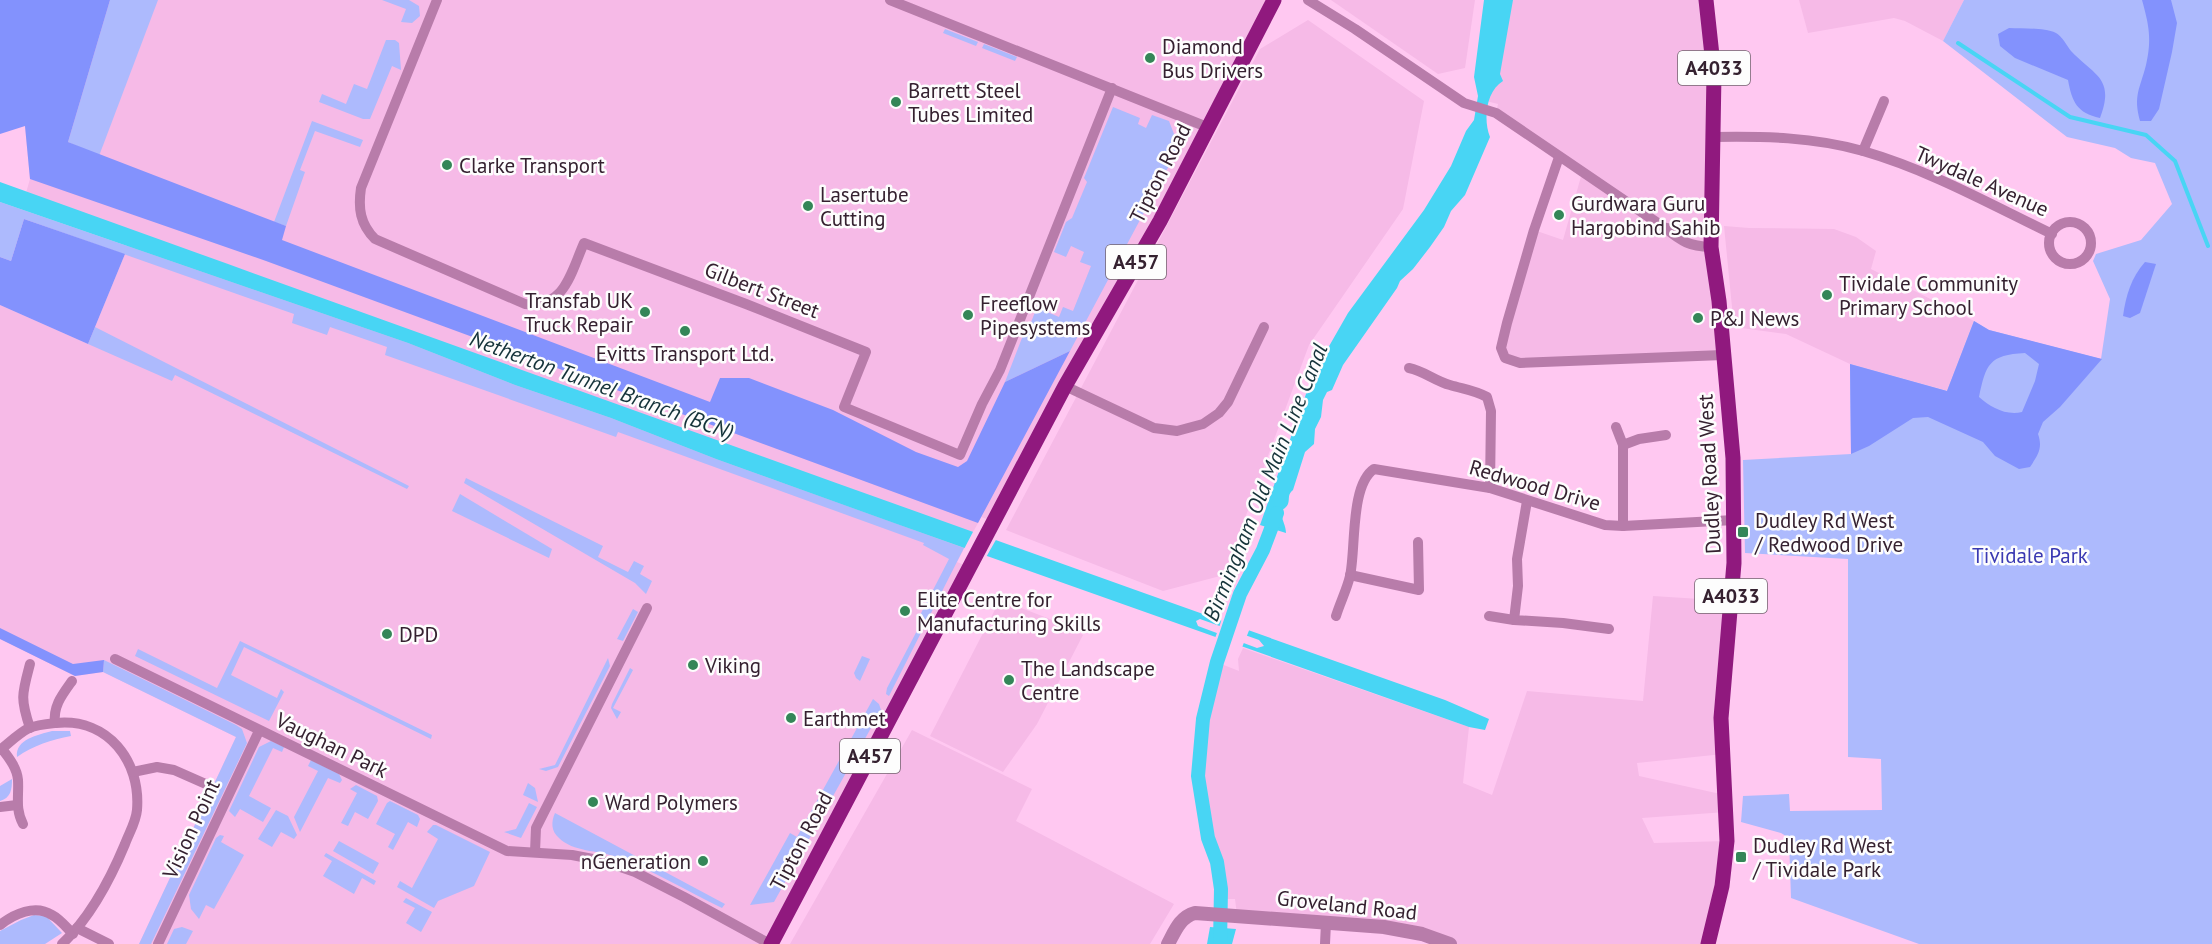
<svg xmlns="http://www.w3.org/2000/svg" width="2212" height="944" viewBox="0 0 2212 944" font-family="'PT Sans',sans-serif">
<rect width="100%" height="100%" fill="#ffc8f1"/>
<!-- built -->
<g fill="#f6bae7">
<path d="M4,0H1274L993,521L981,517L978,523L957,562L969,567L771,944H139L236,737L103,672L75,676L0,639V305L88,344L125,254L130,238L24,200L30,179L19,65Z"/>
<path d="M1331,0H1475L1465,68L1438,74Z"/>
<path d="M1502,0H1706L1723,355L1520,363L1501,348L1534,230L1563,240L1582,173L1496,113L1498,104L1486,101Z"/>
<path d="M1799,0H1964L1943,41L1905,21L1894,18L1808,33Z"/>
<path d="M1308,20L1424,101L1403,209L1309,345L1224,575L1163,591L1006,530L1260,49Z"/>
<path d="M1724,226L1749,228L1834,229L1856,237L1876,251L1871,269L1974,321L1948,391L1850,364L1786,334L1734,327Z"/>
<path d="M1653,596L1731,601L1723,754L1637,763L1639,776L1716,793L1724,792L1726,812L1642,818L1654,843L1727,841L1708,944H1450L1422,934L1237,915L1235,899H1221L1217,862L1208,838L1198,776L1203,719L1216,662L1239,671L1238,659L1243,648L1469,727L1463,783L1492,795L1527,691L1643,701Z"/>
<path d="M1000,600L1063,624L1083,635L1037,724L1003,772L930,736Z"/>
<path d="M912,730L1032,789L1016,821L1174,904L1150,944H790Z"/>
</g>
<!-- green -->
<g fill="#adbafd">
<path d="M110,0H158L99,156L68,142Z"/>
<path d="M382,0H409L419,6L420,16L412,23L401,22L406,9Z"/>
<path d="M1964,0H2212V944H1919L1791,898L1789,838L1781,833L1741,822L1743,796L1789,794L1790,811L1882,810L1881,759L1848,757V559L1745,553L1743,460L1851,454L1850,364L1947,391L1974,321L1989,330L2101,359L2110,299L2093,261L2096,254L2141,240L2172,204L2155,163L2131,158L2115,148L2067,137L1943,41Z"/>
<path d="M945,29L978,42L976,46L943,33Z"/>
<path d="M386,40H395L399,43L401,70L392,66L370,119H363L319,102L322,94L346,104L354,84L367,89Z"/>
<path d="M984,44L1017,57L1015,61L982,48Z"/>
<path d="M1113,107L1140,118L1138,124L1146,128L1152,115L1169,121L1179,147L1070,351L1005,382L1027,325H1030L1040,299L1049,302L1045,311L1059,317L1063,307L1073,311L1091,266L1080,262L1084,252L1071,246L1066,257L1054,252L1066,222L1072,218L1087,182L1084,178Z"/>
<path d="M312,121L363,140L360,147L315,131L300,170L305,172L286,226L274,222Z"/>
<path d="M0,202L408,343L515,385L611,418L716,459L964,548L889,696L886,694L887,688L921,623L917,621L949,559L923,545L924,543L618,432L616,437L385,355L387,347L330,327L327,335L292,323L294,314L24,219L11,261L0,257Z"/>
<path d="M95,327L409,486L407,489L175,375L172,381L88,344Z"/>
<path d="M466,478L603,546L598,557L628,572L634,561L644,566L640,574L652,581L646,594L635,583L464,483Z"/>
<path d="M460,494L552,549L549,558L452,511Z"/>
<path d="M633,609L638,612L623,641L617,639Z"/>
<path d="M240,641L432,735L431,739L244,647L231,675L277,698L281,689L284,692L269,721L135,656L138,649L217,688Z"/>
<path d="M862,656L870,659L860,681L856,678L854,673Z"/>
<path d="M608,658L610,666L558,767L546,771L539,769L555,765Z"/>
<path d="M104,660L236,725L242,729L247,743L151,944H139L236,737L103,672Z"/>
<path d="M630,668L633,670L613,708L621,712L617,719L611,708L612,704Z"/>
<path d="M873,699L879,704L881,710L774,902L750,905L790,833L797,837Z"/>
<path d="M52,731H70L71,736C51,740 34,745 17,757C15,739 38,735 52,731Z"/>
<path d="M271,741L284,747L282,752L273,748L249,796L271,808L263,822L240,809L235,817L229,811L259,747Z"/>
<path d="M311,760L339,774L342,780L340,783L328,778L300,832L294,817L318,771L308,766Z"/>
<path d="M12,779C12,789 11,798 0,801V786Z"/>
<path d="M528,783L535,788L538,802L523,795Z"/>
<path d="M356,785L377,796L378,801L368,819L355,812L348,826L341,823L357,793L350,789Z"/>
<path d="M390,801L418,815L420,819L417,827L408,822L393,850L388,847L395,834L376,824L387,803Z"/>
<path d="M529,803L537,807L521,838L504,832L516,829Z"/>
<path d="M276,810L288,816L297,835L294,839L281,832L272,847L258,839Z"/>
<path d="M555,813L725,904L722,908C687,891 652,870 616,857C598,850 573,852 559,838C551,831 551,822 555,813Z"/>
<path d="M433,825H436L490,852L474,886L438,901L434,908L397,887L400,881L412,888L438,839L427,832Z"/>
<path d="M220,835L224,836L221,842L244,855L214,909L206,905L199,919L191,909L189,895L216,838Z"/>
<path d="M339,841L379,863L373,874L333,851Z"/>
<path d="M326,853L376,881L374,885L362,878L354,894L323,876L332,861L324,856Z"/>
<path d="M406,898L432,912L421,932L406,923L415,908L403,902Z"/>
<path d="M34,915L46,916L62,933L45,944H0V931L21,920Z"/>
<path d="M182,927L193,931L186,944H167L174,929Z"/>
</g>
<!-- forest -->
<g fill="#8392fd" fill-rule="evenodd">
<path d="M0,0H110L68,142L286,226L282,240L710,402L720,378H749L833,410L916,452L958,467L967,461L1005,382L1070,351L978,523L266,261L30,179L25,126L0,134Z"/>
<path d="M2142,0H2171L2177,23L2172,52L2159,109L2151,121H2140C2133,95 2140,89 2146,65C2152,40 2149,25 2142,0Z"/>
<path d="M2009,28C2023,29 2043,27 2056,33C2062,36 2067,46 2071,51C2095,76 2115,78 2100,118C2077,113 2072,102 2068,80L2015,58L2000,46L1998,34Z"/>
<path d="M24,219L125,254L88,344L0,305V257L11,261Z"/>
<path d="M2145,262L2156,264L2140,313L2130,318L2123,316C2126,295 2131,278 2145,262Z"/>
<path d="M1974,321L1989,330L2102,359L2060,407L2043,422L2038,434C2043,448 2038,455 2030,467L2019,469L1995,456L1983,442L1928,417L1913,418L1869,446L1851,454L1850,364L1947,391ZM2025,353L2039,364L2035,381L2022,412C2006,416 1990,407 1979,397C1986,364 1989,355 2025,353Z"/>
<path d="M0,628L73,664L104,660L103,672L75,676L0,639Z"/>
</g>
<!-- water -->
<g fill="#48d5f4" fill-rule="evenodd">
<path d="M1484,0H1513L1500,74L1503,81C1486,91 1483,120 1490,137L1465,195L1451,211L1444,227L1430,247L1413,269L1400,281L1397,288L1343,365L1332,390L1327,392L1323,400L1321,417L1315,429L1314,444L1305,452L1293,490C1287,495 1290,498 1288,504C1285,510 1283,507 1282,513C1281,519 1286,525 1286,533L1260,525L1306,394L1324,355L1348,313L1424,210L1451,166L1466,131L1474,120L1478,96L1474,77Z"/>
<path d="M0,182C481,355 962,529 1445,700L1489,719L1485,730L1469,727L894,523L716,459L611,418L515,385L408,343L0,202ZM1200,619L1259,640L1264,646L1257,648L1198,626L1196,621Z"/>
<path d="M1210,927L1236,929L1232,944H1207Z"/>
</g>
<!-- pier -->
<g fill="#ffc8f1">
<path d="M974,530L997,538L985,559L963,551Z"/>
<path d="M1222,618L1250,628L1246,638L1219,628Z"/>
<path d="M1218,630L1245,640L1241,650L1214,641Z"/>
</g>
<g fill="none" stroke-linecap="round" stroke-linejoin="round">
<!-- stream -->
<path stroke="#48d5f4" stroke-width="4" d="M1958,43L2070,117L2146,135L2175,161L2208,246"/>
<!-- canal -->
<path stroke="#48d5f4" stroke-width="14" d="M1220,944L1221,889L1217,862L1208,838L1198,776L1203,719L1217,662L1240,594L1263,550L1277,513"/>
<!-- minor -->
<g stroke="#b87caa" stroke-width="10">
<path d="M437,0L361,188C358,208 360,224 375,239L525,304C565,309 571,272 584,243L746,304L866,352L844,407L960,455L982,404L1000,370L1112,88"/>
<path d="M890,0L1207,127"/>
<path d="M1308,0L1355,29L1464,103L1496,113L1665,228C1682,242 1689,246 1711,247"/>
<path d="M1712,137C1763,136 1814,137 1863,151C1929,170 1990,204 2052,234"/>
<path d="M1863,151L1884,101"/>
<path d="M1559,157L1534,230L1507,323L1501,348L1505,358L1520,363L1723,355"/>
<circle cx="2070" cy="243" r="21"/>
<path d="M1666,228L1681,230L1710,227"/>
<path d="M1409,368C1424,371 1435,381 1450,385C1463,389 1474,390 1487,397L1491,411L1490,488"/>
<path d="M1065,386L1154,428L1177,431L1203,424L1219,413L1228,402L1264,327"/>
<path d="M1616,427L1623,445V526"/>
<path d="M1623,445L1639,439L1666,435"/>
<path d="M1527,501L1517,559L1518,586L1514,620L1563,623L1609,629"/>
<path d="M1350,575L1419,590L1418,542"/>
<path d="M1336,616C1340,603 1347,589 1350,576C1356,549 1350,485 1374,469L1490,488L1605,525L1623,526L1734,520"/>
<path d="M1489,616L1514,620"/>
<path d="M115,659L507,851L572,855L603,861L635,872L684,897L770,944"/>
<path d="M30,664C22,694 20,698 30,728"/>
<path d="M55,723C53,706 62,695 72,681"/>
<path d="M2,749C9,758 17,768 18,780C19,796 15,809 23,824"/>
<path d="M0,750C9,743 19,733 29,728C37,725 47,724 56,723C108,718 141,761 137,810C136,822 129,833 125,844C110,880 91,917 62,944"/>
<path d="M133,772L157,767L174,770L208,785"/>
<path d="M0,807L17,805"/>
<path d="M535,852L536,828L647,608"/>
<path d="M0,925C14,914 35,904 52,915C60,919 67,928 73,934"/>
<path d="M77,928L109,944"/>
<path d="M158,944L259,731"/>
<path d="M1325,944L1326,923"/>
</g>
<!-- tertiary -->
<path stroke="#b87caa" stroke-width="14" d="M1168,944C1175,931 1180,917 1195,913L1384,927L1422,934L1450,944"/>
<!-- primary -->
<g stroke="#90197e" stroke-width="15">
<path d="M1706,0L1714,74L1711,247L1719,301L1733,458L1734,563L1721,718L1727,841L1722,886L1708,944"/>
<path d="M771,944L1065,386L1160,221L1274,0"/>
</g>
</g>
<!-- markers -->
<g fill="#348658" stroke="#fdfdfd" stroke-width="2">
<circle cx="1150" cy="58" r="6"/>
<circle cx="896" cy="102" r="6"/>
<circle cx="447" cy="165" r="6"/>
<circle cx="808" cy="206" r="6"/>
<circle cx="1559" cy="215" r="6"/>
<circle cx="1827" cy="295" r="6"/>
<circle cx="645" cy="312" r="6"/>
<circle cx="968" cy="315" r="6"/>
<circle cx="1698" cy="318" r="6"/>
<circle cx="685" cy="331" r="6"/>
<rect x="1737" y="526" width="12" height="12" rx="3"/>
<circle cx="905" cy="611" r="6"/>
<circle cx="387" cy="634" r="6"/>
<circle cx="693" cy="665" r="6"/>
<circle cx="1009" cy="680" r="6"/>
<circle cx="791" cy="718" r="6"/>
<circle cx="593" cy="802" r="6"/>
<rect x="1735" y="851" width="12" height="12" rx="3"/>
<circle cx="703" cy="861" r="6"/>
</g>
<g text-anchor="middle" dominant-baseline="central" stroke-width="5" stroke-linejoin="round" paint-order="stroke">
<!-- shield labels -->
<g fill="#fdfdfd" stroke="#71636e" stroke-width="1.5">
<rect x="1678" y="51" width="72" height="34" rx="4.5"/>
<rect x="1106" y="245" width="60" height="34" rx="4.5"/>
<rect x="1695" y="579" width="72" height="34" rx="4.5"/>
<rect x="840" y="739" width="60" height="34" rx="4.5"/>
</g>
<g font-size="20" font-weight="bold" fill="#352130">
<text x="1714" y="68">A4033</text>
<text x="1136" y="262">A457</text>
<text x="1731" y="596">A4033</text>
<text x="870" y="756">A457</text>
</g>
<!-- poi labels -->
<g font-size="21" fill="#352130" stroke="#fdfdfd" text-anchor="start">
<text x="1162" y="46">Diamond<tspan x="1162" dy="24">Bus Drivers</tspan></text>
<text x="908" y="90">Barrett Steel<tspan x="908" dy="24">Tubes Limited</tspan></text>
<text x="459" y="165">Clarke Transport</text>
<text x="820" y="194">Lasertube<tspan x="820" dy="24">Cutting</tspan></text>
<text x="1571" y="203">Gurdwara Guru<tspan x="1571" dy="24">Hargobind Sahib</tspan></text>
<text x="1839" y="283">Tividale Community<tspan x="1839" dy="24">Primary School</tspan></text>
<text x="633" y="300" text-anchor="end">Transfab UK<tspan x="633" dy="24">Truck Repair</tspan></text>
<text x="980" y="303">Freeflow<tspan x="980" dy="24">Pipesystems</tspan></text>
<text x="1710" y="318">P&amp;J News</text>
<text x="685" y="353" text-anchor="middle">Evitts Transport Ltd.</text>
<text x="1755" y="520">Dudley Rd West<tspan x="1755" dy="24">/ Redwood Drive</tspan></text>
<text x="917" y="599">Elite Centre for<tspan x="917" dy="24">Manufacturing Skills</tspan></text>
<text x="399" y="634">DPD</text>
<text x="705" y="665">Viking</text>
<text x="1021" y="668">The Landscape<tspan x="1021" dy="24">Centre</tspan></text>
<text x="803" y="718">Earthmet</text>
<text x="605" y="802">Ward Polymers</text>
<text x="1753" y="845">Dudley Rd West<tspan x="1753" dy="24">/ Tividale Park</tspan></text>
<text x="691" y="861" text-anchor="end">nGeneration</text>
</g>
<!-- street labels -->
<g font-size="21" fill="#352130" stroke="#fdfdfd">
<text transform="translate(1160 173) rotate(-63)">Tipton Road</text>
<text transform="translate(1982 181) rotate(24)">Twydale Avenue</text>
<text transform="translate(762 290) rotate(21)">Gilbert Street</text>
<text transform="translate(1709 474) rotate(-93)">Dudley Road West</text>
<text transform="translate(1535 485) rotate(16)">Redwood Drive</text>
<text transform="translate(332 745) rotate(26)">Vaughan Park</text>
<text transform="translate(191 829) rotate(-65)">Vision Point</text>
<text transform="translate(801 841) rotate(-62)">Tipton Road</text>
<text transform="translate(1347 905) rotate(6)">Groveland Road</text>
</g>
<!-- park labels -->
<g font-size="21" fill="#3a39b2" stroke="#fdfdfd">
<text x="2030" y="555">Tividale Park</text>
</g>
<!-- water labels -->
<g font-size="22" font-style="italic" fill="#15333a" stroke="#fdfdfd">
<text transform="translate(602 385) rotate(20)">Netherton Tunnel Branch (BCN)</text>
<text transform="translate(1265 482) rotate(-68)">Birmingham Old Main Line Canal</text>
</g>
</g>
</svg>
